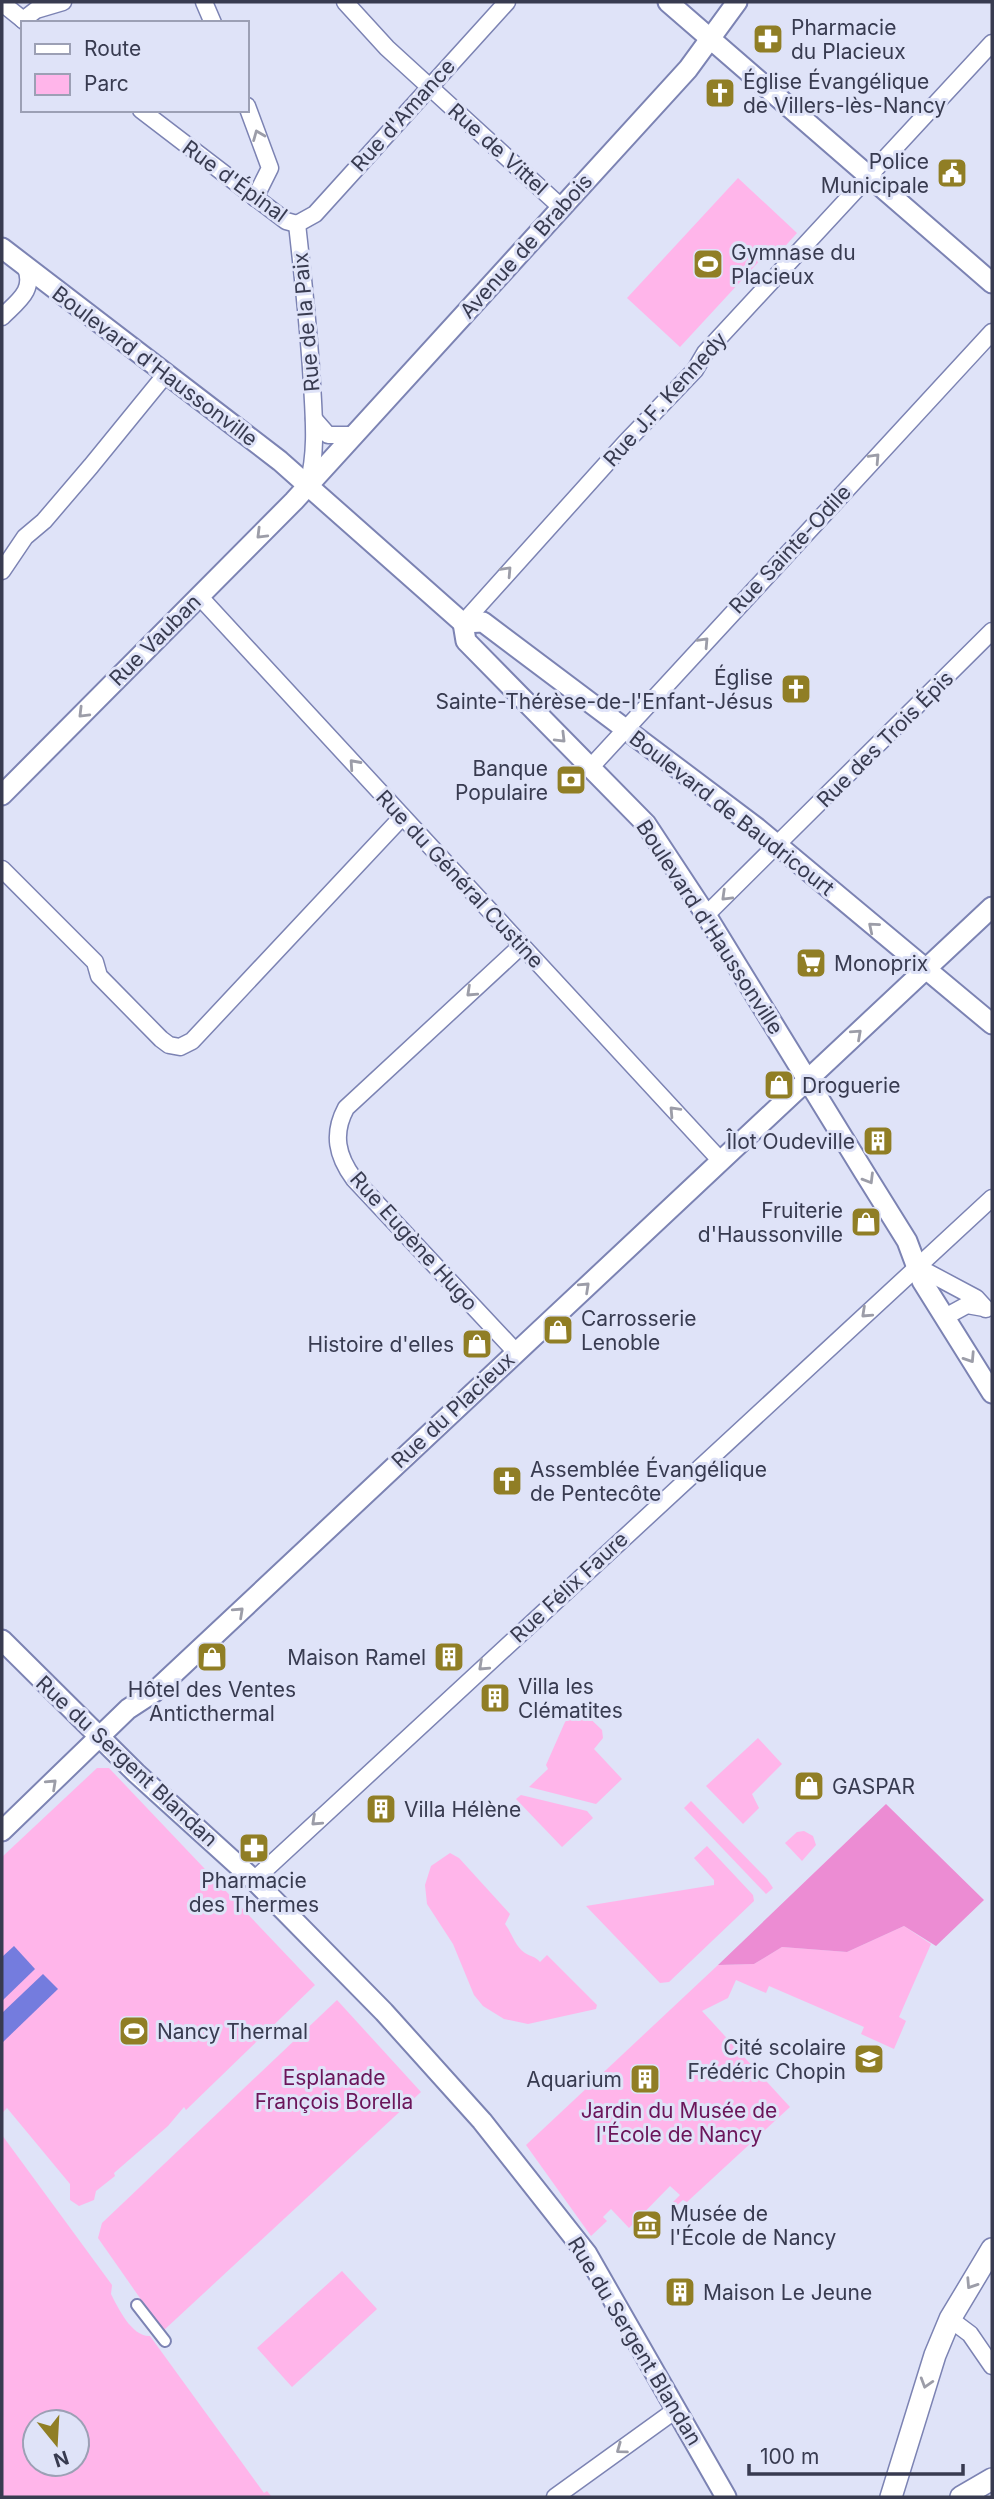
<svg xmlns="http://www.w3.org/2000/svg" width="994" height="2499" viewBox="0 0 994 2499" font-family="Inter,sans-serif">
<rect width="100%" height="100%" fill="#dfe3f8"/>
<!-- green -->
<g fill="#ffb5ea" fill-rule="evenodd">
<path d="M738,178L797,233L771,262L764,256L680,347L627,298Z"/>
<path d="M578,1707L602,1730L603,1738L594,1749L622,1779L596,1804L529,1787L548,1769L546,1765L565,1722Z"/>
<path d="M758,1738L782,1764L752,1794L759,1808L743,1824L706,1786Z"/>
<path d="M97,1768H109L315,1985L186,2110L184,2107L168,2126L114,2173L115,2176L96,2191L94,2200L79,2206L70,2200V2184L7,2108L2,2113V1857Z"/>
<path d="M521,1795L587,1811L593,1818L562,1847L516,1799Z"/>
<path d="M691,1801L767,1879L773,1888L766,1894L684,1808Z"/>
<path d="M804,1831L813,1836L816,1845L802,1861L785,1843L797,1832Z"/>
<path d="M707,1846L753,1895L754,1901L669,1982L660,1983L586,1906L714,1885V1880L694,1858Z"/>
<path d="M450,1853L459,1858L510,1914L505,1924C512,1933 514,1945 525,1953C531,1957 535,1956 540,1962L547,1955L597,2005L596,2009L528,2024L504,2019L483,2006L474,1995L453,1944L427,1904L425,1885L431,1866Z"/>
<path d="M904,1926L931,1944L899,2017L906,2021L894,2049L861,2034L864,2027L769,1986L766,1993L736,1980L728,1998L702,2011L790,2107L687,2202L683,2200L677,2205L673,2202L680,2195L670,2186L629,2228L611,2209L603,2217L607,2221L591,2236L526,2145L718,1965L754,1964L782,1947L847,1952Z"/>
<path d="M337,2000L421,2092L163,2331L98,2238L102,2223Z"/>
<path d="M2,2135L112,2285L111,2294C118,2308 132,2337 150,2336L264,2493L267,2491L272,2497H2ZM35,2422H77V2464H35Z"/>
<path d="M342,2271L377,2309L292,2387L257,2348Z"/>
</g>
<!-- forest -->
<path fill="#ec8cd3" d="M886,1804L984,1900L936,1946L904,1926L847,1952L782,1947L754,1964L718,1965Z"/>
<!-- water -->
<g fill="#747cde">
<path d="M14,1946L35,1969L2,2001V1957Z"/>
<path d="M43,1974L58,1989L2,2043V2013Z"/>
</g>
<g fill="none" stroke-linecap="round" stroke-linejoin="round">
<!-- pedestrian casing -->
<g stroke="#7c83b3" stroke-width="14">
<path id="pedestrian" d="M137,2305L165,2341"/>
</g>
<!-- minor casing -->
<g stroke="#7c83b3" stroke-width="19">
<g id="minor">
<path d="M204,2L213,23"/>
<path d="M345,2L387,48L561,207"/>
<path d="M2,3L27,23"/>
<path d="M23,20L36,10L63,2"/>
<path d="M247,106L270,168L255,198"/>
<path d="M141,110L286,221L297,224"/>
<path d="M297,224L315,214L507,2"/>
<path d="M297,224C303,277 309,331 312,384C314,419 317,452 308,485"/>
<path d="M2,317C18,301 36,290 25,266"/>
<path d="M314,419L328,435H353"/>
<path d="M2,571L25,537L44,521L91,466L166,374"/>
<path d="M199,596L721,1161"/>
<path d="M463,623L625,443L695,370L705,353L992,43"/>
<path d="M590,768L992,332"/>
<path d="M2,869L95,962L99,976L161,1039L169,1045L180,1047L192,1041L402,817"/>
<path d="M706,915L992,631"/>
<path d="M916,1266L976,1298L986,1309"/>
<path d="M945,1317L967,1305L984,1308"/>
<path d="M515,1351L354,1179C337,1156 332,1134 346,1108L521,946"/>
<path d="M254,1880L992,1198"/>
<path d="M950,2319L970,2334L992,2366"/>
<path d="M555,2497L677,2409"/>
</g>
</g>
<!-- tertiary casing -->
<g stroke="#7c83b3" stroke-width="23">
<g id="tertiary">
<path d="M668,2L992,283"/>
<path d="M2,248L280,461L463,623"/>
<path d="M463,623L466,641L646,824L706,915L864,1172L907,1241L922,1281L992,1393"/>
<path d="M463,623L483,622L757,828L992,1024"/>
<path d="M2,795L294,501L688,69L737,2"/>
<path d="M2,1640L136,1773L254,1880L384,2012L482,2121L587,2254L726,2497"/>
<path d="M2,1831L128,1709L154,1692L992,907"/>
</g>
</g>
<!-- secondary casing -->
<g stroke="#7c83b3" stroke-width="24">
<g id="secondary">
<path d="M891,2497L935,2355L950,2319L992,2249"/>
<path d="M961,2497L992,2479"/>
</g>
</g>
<!-- pedestrian -->
<use href="#pedestrian" stroke="#fff" stroke-width="10"/>
<!-- minor -->
<use href="#minor" stroke="#fff" stroke-width="16"/>
<!-- tertiary -->
<use href="#tertiary" stroke="#fff" stroke-width="19"/>
<!-- secondary -->
<use href="#secondary" stroke="#fff" stroke-width="21"/>
</g>
<!-- one-way arrows -->
<defs><path id="oneway-chevron" d="M-2-3.5L2.5 0L-2 3.5" fill="none" stroke-width="1.6" stroke-linecap="round" stroke-linejoin="round" transform="scale(1.75)"/></defs>
<g stroke="#9c9da8">
<use href="#oneway-chevron" transform="translate(258 135) rotate(-112)"/>
<use href="#oneway-chevron" transform="translate(875 458) rotate(-47)"/>
<use href="#oneway-chevron" transform="translate(261 534) rotate(135)"/>
<use href="#oneway-chevron" transform="translate(507 571) rotate(-47)"/>
<use href="#oneway-chevron" transform="translate(704 642) rotate(-47)"/>
<use href="#oneway-chevron" transform="translate(83 713) rotate(135)"/>
<use href="#oneway-chevron" transform="translate(561 738) rotate(45)"/>
<use href="#oneway-chevron" transform="translate(354 764) rotate(-132)"/>
<use href="#oneway-chevron" transform="translate(726 896) rotate(136)"/>
<use href="#oneway-chevron" transform="translate(873 927) rotate(-140)"/>
<use href="#oneway-chevron" transform="translate(471 992) rotate(137)"/>
<use href="#oneway-chevron" transform="translate(857 1034) rotate(-42)"/>
<use href="#oneway-chevron" transform="translate(674 1111) rotate(-133)"/>
<use href="#oneway-chevron" transform="translate(869 1179) rotate(59)"/>
<use href="#oneway-chevron" transform="translate(585 1287) rotate(-43)"/>
<use href="#oneway-chevron" transform="translate(866 1313) rotate(137)"/>
<use href="#oneway-chevron" transform="translate(970 1358) rotate(57)"/>
<use href="#oneway-chevron" transform="translate(239 1612) rotate(-43)"/>
<use href="#oneway-chevron" transform="translate(483 1666) rotate(137)"/>
<use href="#oneway-chevron" transform="translate(52 1784) rotate(-43)"/>
<use href="#oneway-chevron" transform="translate(316 1821) rotate(137)"/>
<use href="#oneway-chevron" transform="translate(971 2284) rotate(123)"/>
<use href="#oneway-chevron" transform="translate(926 2383) rotate(107)"/>
<use href="#oneway-chevron" transform="translate(621 2449) rotate(144)"/>
</g>
<!-- icons -->
<defs>
<g id="pharmacy-square" transform="scale(1.575)"><rect x="-9" y="-9" width="18" height="18" rx="4" fill="#907e25" stroke="#dfe3f8"/><path d="M-2-6h4v4h4v4h-4v4h-4v-4h-4v-4h4Z" fill="#fff"/></g>
<g id="church-square" transform="scale(1.575)"><rect x="-9" y="-9" width="18" height="18" rx="4" fill="#907e25" stroke="#dfe3f8"/><path d="M-1.2-6h2.4v3.5h3.3v2.4h-3.3V6h-2.4V-.1h-3.3v-2.4h3.3Z" fill="#fff"/></g>
<g id="civic-square" transform="scale(1.575)"><rect x="-9" y="-9" width="18" height="18" rx="4" fill="#907e25" stroke="#dfe3f8"/><path d="M-.6-6.5H3V-4.5H.6V-3L4-1V1h2V6H-6V1h2V-1L-.6-3ZM-1.2 2.5V6h2.4V2.5Z" fill="#fff"/></g>
<g id="stadium-square" transform="scale(1.575)"><rect x="-9" y="-9" width="18" height="18" rx="4" fill="#907e25" stroke="#dfe3f8"/><path d="M0-5a6.5 5 0 1 0 0 10a6.5 5 0 1 0 0-10ZM-3.5-1.8h7v3.6h-7Z" fill="#fff"/></g>
<g id="bank-square" transform="scale(1.575)"><rect x="-9" y="-9" width="18" height="18" rx="4" fill="#907e25" stroke="#dfe3f8"/><path d="M-6-4H6V4H-6ZM0-2.3a2.3 2.3 0 1 0 0 4.6a2.3 2.3 0 1 0 0-4.6Z" fill="#fff"/></g>
<g id="supermarket-square" transform="scale(1.575)"><rect x="-9" y="-9" width="18" height="18" rx="4" fill="#907e25" stroke="#dfe3f8"/><path d="M-6-5.5h2.5l.6 2H6L4.5 2H-2.5L-4.4-4H-6ZM-1.5 3.2a1.3 1.3 0 1 0 .1 0ZM3 3.2a1.3 1.3 0 1 0 .1 0Z" fill="#fff"/></g>
<g id="shop-square" transform="scale(1.575)"><rect x="-9" y="-9" width="18" height="18" rx="4" fill="#907e25" stroke="#dfe3f8"/><path d="M-5-2.5h2.3a2.7 3.5 0 0 1 5.4 0H5L5.5 6h-11ZM-1.5-2.5h3a1.5 2.3 0 0 0-3 0Z" fill="#fff"/></g>
<g id="building-square" transform="scale(1.575)"><rect x="-9" y="-9" width="18" height="18" rx="4" fill="#907e25" stroke="#dfe3f8"/><path d="M-4-6H4V6H1V3H-1V6H-4ZM-2.5-4.3h1.7v1.8h-1.7ZM.8-4.3h1.7v1.8H.8ZM-2.5-1h1.7V.8h-1.7ZM.8-1h1.7V.8H.8Z" fill="#fff"/></g>
<g id="school-square" transform="scale(1.575)"><rect x="-9" y="-9" width="18" height="18" rx="4" fill="#907e25" stroke="#dfe3f8"/><path d="M0-5L7-2L0 1L-7-2ZM-4 1L0 2.5L4 1V4Q0 6-4 4Z" fill="#fff"/></g>
<g id="museum-square" transform="scale(1.575)"><rect x="-9" y="-9" width="18" height="18" rx="4" fill="#907e25" stroke="#dfe3f8"/><path d="M0-6L6-3V-2H-6V-3ZM-5-1h2V3h-2ZM-1-1h2V3h-2ZM3-1h2V3H3ZM-6 4H6V6H-6Z" fill="#fff"/></g>
</defs>
<g fill-rule="evenodd">
<use href="#pharmacy-square" x="768" y="39"/>
<use href="#church-square" x="720" y="93"/>
<use href="#civic-square" x="952" y="173"/>
<use href="#stadium-square" x="708" y="264"/>
<use href="#church-square" x="796" y="689"/>
<use href="#bank-square" x="571" y="780"/>
<use href="#supermarket-square" x="811" y="963"/>
<use href="#shop-square" x="779" y="1085"/>
<use href="#building-square" x="878" y="1141"/>
<use href="#shop-square" x="866" y="1222"/>
<use href="#shop-square" x="558" y="1330"/>
<use href="#shop-square" x="477" y="1344"/>
<use href="#church-square" x="507" y="1481"/>
<use href="#shop-square" x="212" y="1657"/>
<use href="#building-square" x="449" y="1657"/>
<use href="#building-square" x="495" y="1698"/>
<use href="#shop-square" x="809" y="1786"/>
<use href="#building-square" x="381" y="1809"/>
<use href="#pharmacy-square" x="254" y="1848"/>
<use href="#stadium-square" x="134" y="2031"/>
<use href="#school-square" x="869" y="2059"/>
<use href="#building-square" x="645" y="2079"/>
<use href="#museum-square" x="647" y="2225"/>
<use href="#building-square" x="680" y="2292"/>
</g>
<g text-anchor="middle" dominant-baseline="central" stroke-width="6" stroke-linejoin="round" paint-order="stroke">
<!-- poi labels -->
<g font-size="21" fill="#383b50" stroke="#dfe3f8" text-anchor="start">
<text x="791" y="27">Pharmacie<tspan x="791" dy="24">du Placieux</tspan></text>
<text x="743" y="81">Église Évangélique<tspan x="743" dy="24">de Villers-lès-Nancy</tspan></text>
<text x="929" y="161" text-anchor="end">Police<tspan x="929" dy="24">Municipale</tspan></text>
<text x="731" y="252">Gymnase du<tspan x="731" dy="24">Placieux</tspan></text>
<text x="773" y="677" text-anchor="end">Église<tspan x="773" dy="24">Sainte-Thérèse-de-l'Enfant-Jésus</tspan></text>
<text x="548" y="768" text-anchor="end">Banque<tspan x="548" dy="24">Populaire</tspan></text>
<text x="834" y="963">Monoprix</text>
<text x="802" y="1085">Droguerie</text>
<text x="855" y="1141" text-anchor="end">Îlot Oudeville</text>
<text x="843" y="1210" text-anchor="end">Fruiterie<tspan x="843" dy="24">d'Haussonville</tspan></text>
<text x="581" y="1318">Carrosserie<tspan x="581" dy="24">Lenoble</tspan></text>
<text x="454" y="1344" text-anchor="end">Histoire d'elles</text>
<text x="530" y="1469">Assemblée Évangélique<tspan x="530" dy="24">de Pentecôte</tspan></text>
<text x="426" y="1657" text-anchor="end">Maison Ramel</text>
<text x="518" y="1686">Villa les<tspan x="518" dy="24">Clématites</tspan></text>
<text x="212" y="1689" text-anchor="middle">Hôtel des Ventes<tspan x="212" dy="24">Anticthermal</tspan></text>
<text x="832" y="1786">GASPAR</text>
<text x="404" y="1809">Villa Hélène</text>
<text x="254" y="1880" text-anchor="middle">Pharmacie<tspan x="254" dy="24">des Thermes</tspan></text>
<text x="157" y="2031">Nancy Thermal</text>
<text x="846" y="2047" text-anchor="end">Cité scolaire<tspan x="846" dy="24">Frédéric Chopin</tspan></text>
<text x="622" y="2079" text-anchor="end">Aquarium</text>
<text x="670" y="2213">Musée de<tspan x="670" dy="24">l'École de Nancy</tspan></text>
<text x="703" y="2292">Maison Le Jeune</text>
</g>
<!-- street labels -->
<g font-size="21" fill="#383b50" stroke="#dfe3f8">
<text transform="translate(403 115) rotate(-48)">Rue d'Amance</text>
<text transform="translate(498 149) rotate(42)">Rue de Vittel</text>
<text transform="translate(235 181) rotate(36)">Rue d'Épinal</text>
<text transform="translate(526 246) rotate(-48)">Avenue de Brabois</text>
<text transform="translate(306 322) rotate(-95)">Rue de la Paix</text>
<text transform="translate(155 366) rotate(37)">Boulevard d'Haussonville</text>
<text transform="translate(665 399) rotate(-48)">Rue J.F. Kennedy</text>
<text transform="translate(790 549) rotate(-47)">Rue Sainte-Odile</text>
<text transform="translate(155 640) rotate(-45)">Rue Vauban</text>
<text transform="translate(885 739) rotate(-45)">Rue des Trois Épis</text>
<text transform="translate(732 813) rotate(38)">Boulevard de Baudricourt</text>
<text transform="translate(460 879) rotate(47)">Rue du Général Custine</text>
<text transform="translate(710 927) rotate(57)">Boulevard d'Haussonville</text>
<text transform="translate(414 1241) rotate(48)">Rue Eugène Hugo</text>
<text transform="translate(453 1410) rotate(-43)">Rue du Placieux</text>
<text transform="translate(569 1587) rotate(-43)">Rue Félix Faure</text>
<text transform="translate(127 1761) rotate(43)">Rue du Sergent Blandan</text>
<text transform="translate(635 2341) rotate(59)">Rue du Sergent Blandan</text>
</g>
<!-- park labels -->
<g font-size="21" fill="#6b155a" stroke="#dfe3f8">
<text x="334" y="2077">Esplanade<tspan x="334" dy="24">François Borella</tspan></text>
<text x="679" y="2110">Jardin du Musée de<tspan x="679" dy="24">l'École de Nancy</tspan></text>
</g>
</g>
<!-- border -->
<rect width="994" height="2499" fill="none" stroke="#383b50" stroke-width="7"/>
<!-- legend -->
<rect x="21" y="21" width="228" height="91" fill="#dfe3f8" stroke="#9ca0b5" stroke-width="2"/>
<rect x="35" y="44" width="35" height="10" fill="#ffffff" stroke="#9ca0b5" stroke-width="2"/>
<text x="84" y="56" font-size="21" fill="#383b50">Route</text>
<rect x="35" y="74" width="35" height="21" fill="#ffb5ea" stroke="#9ca0b5" stroke-width="2"/>
<text x="84" y="91" font-size="21" fill="#383b50">Parc</text>
<!-- north arrow -->
<g transform="translate(56 2443) rotate(162)"><circle r="33" fill="#dfe3f8" stroke="#9ca0b5" stroke-width="2"/>
<path d="M0-5L12 26L0 18L-12 26Z" fill="#907e25"/>
<text y="-10" font-size="19" font-weight="bold" text-anchor="middle" fill="#383b50">N</text>
</g>
<!-- scale -->
<path d="M749 2464v10h214v-10" fill="none" stroke="#383b50" stroke-width="3.5"/>
<text x="760" y="2464" font-size="21" fill="#383b50" stroke="#dfe3f8" stroke-width="5" paint-order="stroke">100 m</text>
</svg>
